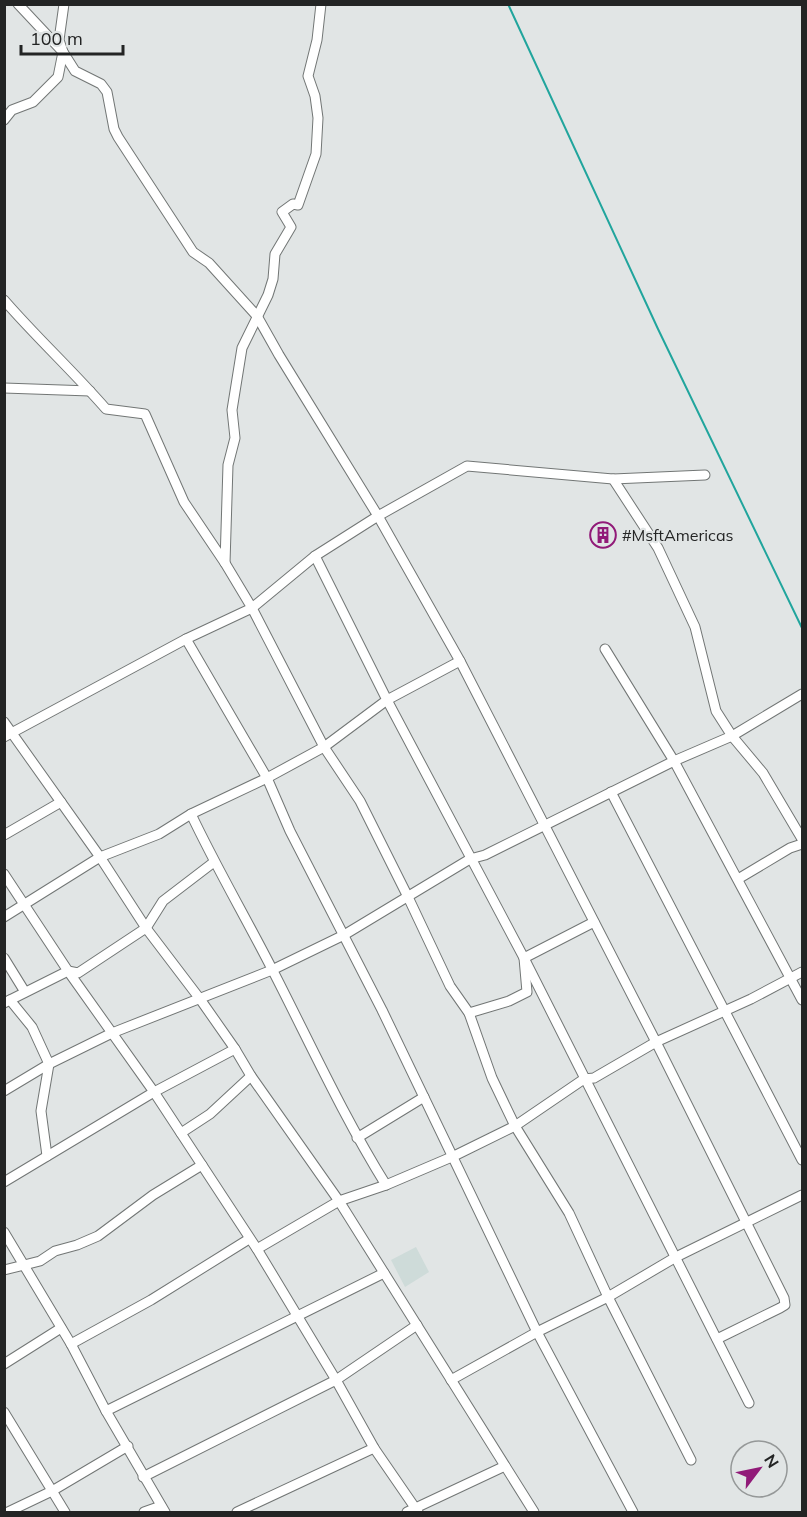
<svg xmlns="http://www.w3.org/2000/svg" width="807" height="1517" viewBox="0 0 807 1517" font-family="Mulish,sans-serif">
<rect width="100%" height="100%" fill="#e1e5e5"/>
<!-- built -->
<path fill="#cedbd9" d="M416,1247L429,1272L405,1287L391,1260Z"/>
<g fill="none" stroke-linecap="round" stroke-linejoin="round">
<!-- stream -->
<path stroke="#21a59d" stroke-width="2" d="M508,4L658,329L802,628"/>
<!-- minor casing -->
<g stroke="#727675" stroke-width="11">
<g id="minor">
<path d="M18,4L63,52L75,71L101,84L107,92L114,129L118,137L193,252L209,263L257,316L279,355L378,516L460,661L656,1042L784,1298L785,1305L780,1308L717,1339"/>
<path d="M4,120L12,110L33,102L58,77L63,52L59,40L64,4"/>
<path d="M4,300C37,338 73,371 106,409L145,414L184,502L225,563L252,608L324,747L360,801L408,897L450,986L469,1013L492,1078L515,1126L569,1213L608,1297L691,1460"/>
<path d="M4,388L90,391"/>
<path d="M613,479L658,548L695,627L716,711L732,736L763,773L802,839"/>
<path d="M315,556L387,700L524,958L749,1403"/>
<path d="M225,563L228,465L235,438L232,410L242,348L268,295L273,279L275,254L291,227L282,212L293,204L298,205L316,154L318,118L315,96L308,76L317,40L321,4"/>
<path d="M186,639L267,778L290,831L382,1010L537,1332L633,1512"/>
<path d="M605,649L674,761L802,1000"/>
<path d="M4,722L100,857L146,928L200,999L235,1049L251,1076L339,1201L534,1512"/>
<path d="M4,737L186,639L252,608L315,556L378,516L467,466L613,479L705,475"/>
<path d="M611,792L802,1160"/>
<path d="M191,814C216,867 246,918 273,971C310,1043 343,1116 386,1185"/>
<path d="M4,835L61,802"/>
<path d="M4,874L68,971L154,1092L257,1249L336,1380L374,1448L418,1512"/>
<path d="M738,879L790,848L802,844"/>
<path d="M4,917L100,857L159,834L191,814L267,778L324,747L387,700L460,661"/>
<path d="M4,958L25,992"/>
<path d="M10,1000L32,1027L49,1064L41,1111L47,1156"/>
<path d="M4,1003L68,971L78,973L146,928L163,901L214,862"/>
<path d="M469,1013L509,1001L527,992L524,958L594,922"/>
<path d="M4,1091L49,1064L112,1033L272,970L344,935L470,859L485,855L674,761L732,736L802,694"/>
<path d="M181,1133L210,1114L251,1076"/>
<path d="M357,1138L424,1097"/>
<path d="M4,1182L154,1092L235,1049"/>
<path d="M4,1232L71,1344L106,1411L165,1512"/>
<path d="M257,1249L339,1201L386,1185L454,1156L515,1126L584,1079L594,1078L656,1042L751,999L802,972"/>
<path d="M4,1270L40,1261L55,1251L77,1245L98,1236L153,1195L202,1165"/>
<path d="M71,1344L151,1300L249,1239"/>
<path d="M4,1364L61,1328"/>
<path d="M451,1380L537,1332L608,1297L676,1257L802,1195"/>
<path d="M106,1411L384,1273"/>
<path d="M4,1412L65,1512"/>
<path d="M143,1477L336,1380L417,1325"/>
<path d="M8,1512L52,1491L128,1446"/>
<path d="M144,1512L161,1506"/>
<path d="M237,1512L374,1448"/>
<path d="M407,1512L505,1466"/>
</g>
</g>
<!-- minor -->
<use href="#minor" stroke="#fff" stroke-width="9"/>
</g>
<!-- icons -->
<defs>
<g id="building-ring" transform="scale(1.35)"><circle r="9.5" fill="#e1e5e5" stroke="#911a78" stroke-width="1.5"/><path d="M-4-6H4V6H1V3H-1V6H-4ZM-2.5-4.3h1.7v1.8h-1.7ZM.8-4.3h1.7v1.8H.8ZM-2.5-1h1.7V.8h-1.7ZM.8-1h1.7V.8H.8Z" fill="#911a78"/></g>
</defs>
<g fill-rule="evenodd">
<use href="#building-ring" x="603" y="535"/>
</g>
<g text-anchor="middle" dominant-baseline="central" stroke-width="4.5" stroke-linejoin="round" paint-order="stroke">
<!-- poi labels -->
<g font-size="16" fill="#232424" stroke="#e1e5e5" text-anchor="start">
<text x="622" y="535">#MsftAmericas</text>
</g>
</g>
<!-- border -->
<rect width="807" height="1517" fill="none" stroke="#232424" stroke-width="12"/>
<!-- north arrow -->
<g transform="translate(759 1469) rotate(58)"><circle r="28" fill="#e1e5e5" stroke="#959898" stroke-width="1.5"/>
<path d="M0-4.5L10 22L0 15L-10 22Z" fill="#911a78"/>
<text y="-9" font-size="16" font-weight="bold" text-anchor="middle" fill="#232424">N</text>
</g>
<!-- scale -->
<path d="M21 45v9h102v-9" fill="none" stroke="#232424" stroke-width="3"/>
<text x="30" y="45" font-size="18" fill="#232424" stroke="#e1e5e5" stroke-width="4.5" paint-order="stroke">100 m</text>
</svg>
